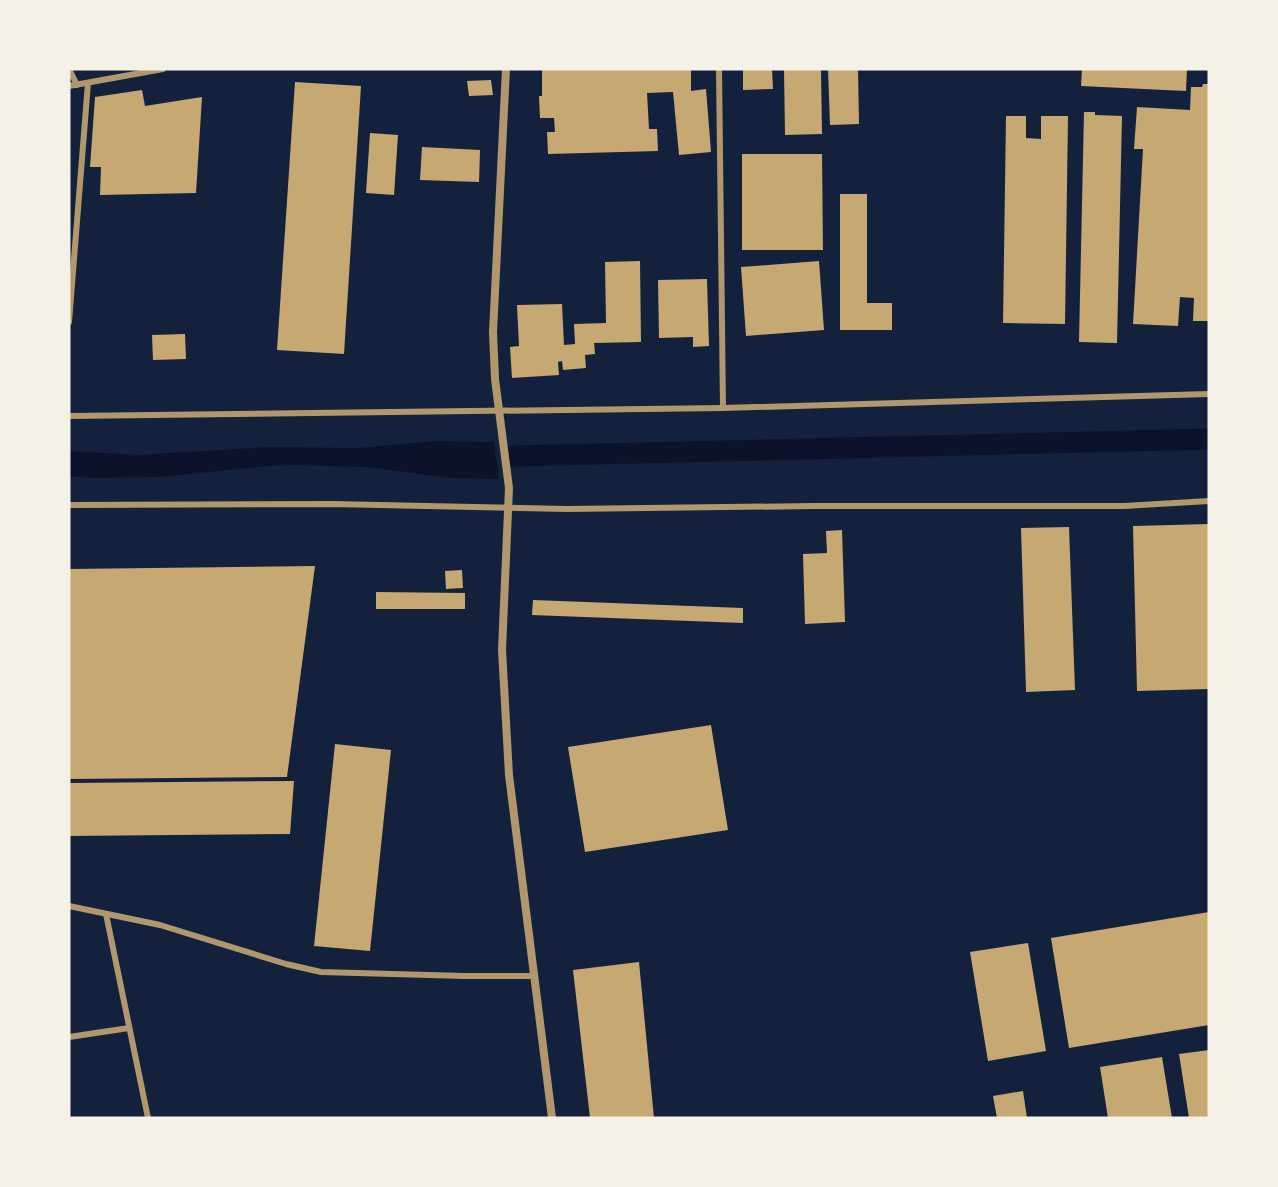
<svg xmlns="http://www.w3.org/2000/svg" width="1278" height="1187" viewBox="0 0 1278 1187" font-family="Karla,sans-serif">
<rect width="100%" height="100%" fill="#14213d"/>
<!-- water -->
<path fill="#0b132b" d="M435,441L494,442L499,479L450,478L367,467L297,465L267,466L160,477L91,478L69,476V451L137,455L267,447L359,448Z"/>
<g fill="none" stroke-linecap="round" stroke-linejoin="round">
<!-- river -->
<path stroke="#0b132b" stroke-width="21" d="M514,456L1209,439"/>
</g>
<!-- building -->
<g fill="#c6a872">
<path d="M542,69H691V91L706,89L711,152L679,155L673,92L647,93L649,129H657L658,151L548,154L547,132H555L554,118H540L539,96H542Z"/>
<path d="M743,69H772L773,89L743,90Z"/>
<path d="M784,69H821L822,134L785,135Z"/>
<path d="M828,69H858L859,124L830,125Z"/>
<path d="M1082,69H1187L1186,91L1081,86Z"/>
<path d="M491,80L493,95L469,96L467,81Z"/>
<path d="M295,82L361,86L344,354L277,350Z"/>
<path d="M1203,84H1209V321H1193L1194,298L1180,297L1178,326L1133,324L1143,149H1134L1137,107L1190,110L1191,87H1202Z"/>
<path d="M142,90L145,106L202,97L196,193L100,195L101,167H90L95,97Z"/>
<path d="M1084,112H1095V115L1122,116L1117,343L1079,342Z"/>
<path d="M1006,116H1026V138L1041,139V116H1068L1065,324L1003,323Z"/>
<path d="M370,133L398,135L394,195L366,193Z"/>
<path d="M422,147L480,150L479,182L420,180Z"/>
<path d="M742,154H822L823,250H742Z"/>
<path d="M840,194H867V303H892V330H840Z"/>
<path d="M640,261L641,342L594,343L595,354L585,355L586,368L563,370L562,361L558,362L559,375L512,378L510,347L519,346L517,305L562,304L564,345L575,344L574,324L606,323L605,262Z"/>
<path d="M819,261L824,330L746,336L741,267Z"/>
<path d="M707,279L709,346L693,347V337L659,338L658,280Z"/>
<path d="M185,334L186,359L153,360L152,335Z"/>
<path d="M1209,524V689L1137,691L1133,526Z"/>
<path d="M1069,527L1075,690L1026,692L1021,528Z"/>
<path d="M842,530L845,622L805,624L803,554L827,553L826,531Z"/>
<path d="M315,566L287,777L69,779V569Z"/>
<path d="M462,570L463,588L446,589L445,571Z"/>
<path d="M376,592L465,593V609H376Z"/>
<path d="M533,600L743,608V623L532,615Z"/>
<path d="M711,725L728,830L585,852L568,747Z"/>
<path d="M335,744L391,750L370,951L314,946Z"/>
<path d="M294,781L290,834L69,836V783Z"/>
<path d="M1209,912V1025L1069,1048L1051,938Z"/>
<path d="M1028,943L1046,1051L988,1061L970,952Z"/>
<path d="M639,962L654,1118H590L573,970Z"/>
<path d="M1209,1050V1118H1189L1179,1054Z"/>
<path d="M1162,1057L1172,1118H1108L1100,1067Z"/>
<path d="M1023,1091L1027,1118H997L993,1096Z"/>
</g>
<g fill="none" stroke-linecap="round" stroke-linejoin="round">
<!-- minor -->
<g stroke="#b1986c" stroke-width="6">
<path d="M69,69L77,85"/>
<path d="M719,69L723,408"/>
<path d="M69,86L163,69"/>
<path d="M69,322L88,83"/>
<path d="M69,416L723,408L1209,394"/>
<path d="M69,505L332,504L567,509L814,506H1124L1209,501"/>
<path d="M69,906L160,925L286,964L321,972L465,976H535"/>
<path d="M106,914L148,1118"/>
<path d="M69,1037L129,1028"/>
</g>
<!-- tertiary -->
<path stroke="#b1986c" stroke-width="8" d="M506,69L493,332L495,379L509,488L502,650L509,775L552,1118"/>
</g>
<!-- border -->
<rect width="1278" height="1187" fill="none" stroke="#f6f1e7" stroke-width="141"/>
</svg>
